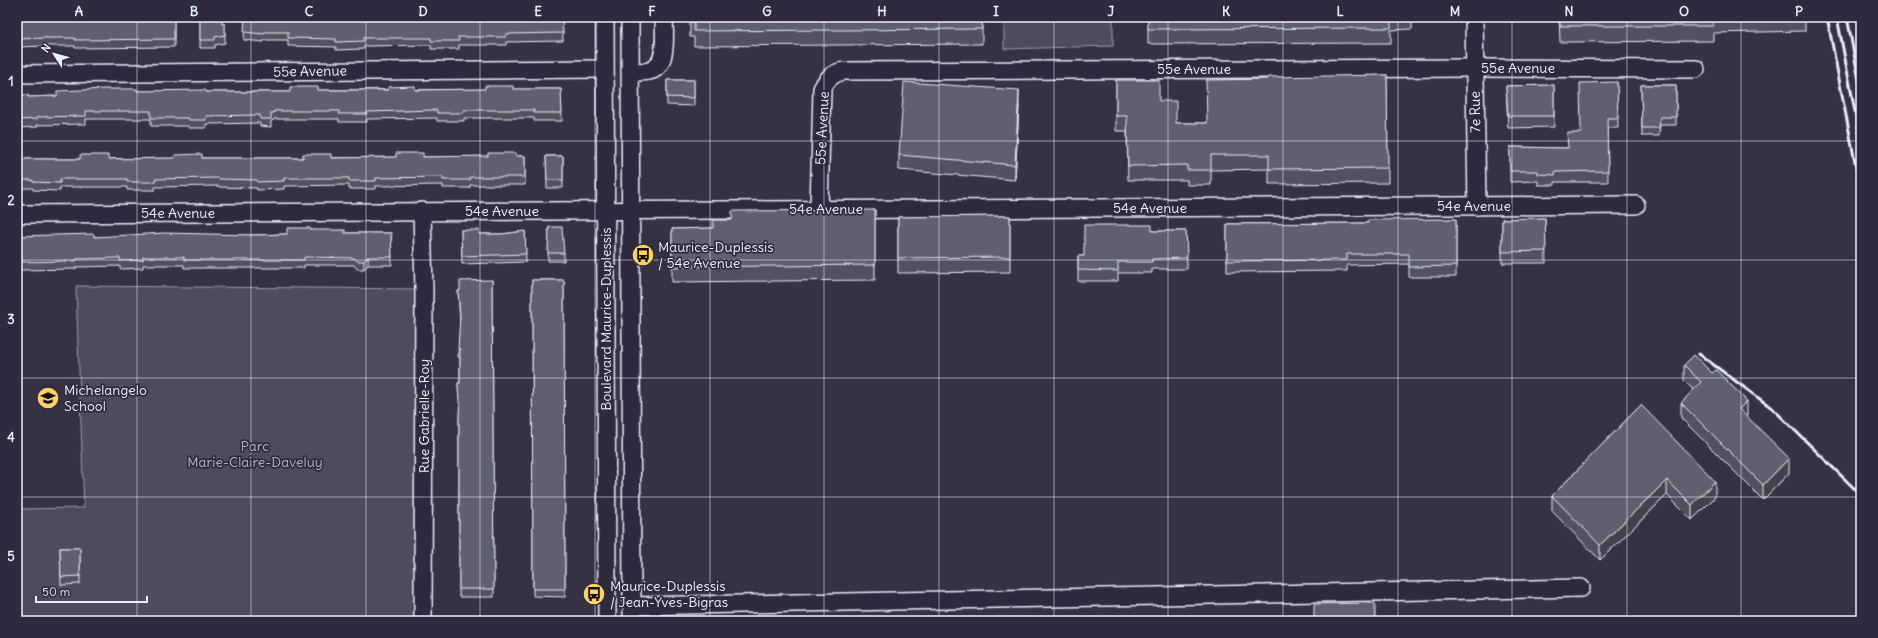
<svg xmlns="http://www.w3.org/2000/svg" width="1878" height="638" viewBox="0 0 1878 638" font-family="Delius,sans-serif">
<rect width="100%" height="100%" fill="#363244"/>
<filter id="ink" filterUnits="userSpaceOnUse"><feTurbulence type="fractalNoise" baseFrequency=".025" numOctaves="2"/><feDisplacementMap in="SourceGraphic" scale="8" xChannelSelector="R" yChannelSelector="G"/><feConvolveMatrix kernelMatrix="1 2 1 2 8 2 1 2 1" color-interpolation-filters="sRGB"/></filter>
<g filter="url(#ink)">
<!-- green -->
<g fill="#4d4b5c" stroke="#9a9eaa">
<path d="M1004,17H1113V46L1004,49Z"/>
<path d="M76,286L424,289L423,621H17V509L84,508Z"/>
</g>
<g fill="none" stroke-linecap="round" stroke-linejoin="round">
<!-- minor casing -->
<g stroke="#e8f1f8" stroke-width="20">
<g id="minor">
<path d="M605,17L607,621"/>
<path d="M630,17L632,621"/>
<path d="M1474,17L1477,206"/>
<path d="M630,71C636,71 644,73 649,71C669,67 664,32 664,17"/>
<path d="M17,74L604,69"/>
<path d="M819,209L822,89C827,79 832,73 844,71L1475,68L1696,69"/>
<path d="M422,211L424,289L423,621"/>
<path d="M17,214L1636,205"/>
<path d="M632,606L1581,588"/>
</g>
</g>
<!-- minor -->
<use href="#minor" stroke="#2f2a3d" stroke-width="17"/>
<!-- rail -->
<g stroke="#e8f1f8" stroke-width="3">
<path d="M1827,17L1861,193"/>
<path d="M1837,17L1861,143"/>
<path d="M1847,17L1861,91"/>
<path d="M1699,354L1772,408L1861,495"/>
</g>
</g>
<!-- wall -->
<g fill="#53515f" stroke="#e8f1f8">
<path d="M174,17V47L75,48V46H45L17,47V19L115,20Z"/>
<path d="M200,17L222,24H225V43L215,45V48H200Z"/>
<path d="M245,17L316,19L562,17L563,41L506,42V45H459V49H431V45L364,46V49L336,50V47L288,46V40H264V42L244,40Z"/>
<path d="M690,17H982V44L694,46V37H690Z"/>
<path d="M1148,17H1412V29L1391,30V43L1148,44Z"/>
<path d="M1559,17H1805V31L1713,33V41L1560,42Z"/>
<path d="M1387,75L1388,183L1269,184V169L1211,170V185H1187V180H1128L1127,131H1116V80L1159,101L1176,123H1206L1268,79Z"/>
<path d="M667,80H694V106L667,105Z"/>
<path d="M1617,82L1618,128H1607L1608,182H1555V185H1538V181L1510,182V147L1568,148L1581,133Z"/>
<path d="M1554,85V127L1508,128L1506,86Z"/>
<path d="M1641,85H1676V125H1660L1659,136H1642Z"/>
<path d="M561,89L562,121H534V118H464V121H437V118L367,119V122H339V119H274V120L271,121V127L260,126V123L206,124V128H189L188,126H151V119H86V124L37,125V127L17,128V95L28,97L57,96L137,91L206,92H290L318,90Z"/>
<path d="M1019,106L1015,180L899,170V155Z"/>
<path d="M525,156V185H470V188H443V185L376,186V189H349V185L284,186V189L257,190V188L219,187V186L155,187V190H127V187H60V191L33,190V188H17V157L21,159H80L202,158H303Z"/>
<path d="M546,156H563V188H547Z"/>
<path d="M875,210V280L672,282V229L713,228Z"/>
<path d="M1010,216V272L898,273V217Z"/>
<path d="M1545,218L1546,263H1502V219Z"/>
<path d="M1456,219V277H1409V264L1347,265V271L1227,272V224L1368,223Z"/>
<path d="M549,227L564,253V261H548Z"/>
<path d="M310,230L345,233H391L392,265H368L364,269H357L354,265H304V268H184V265H143V268L120,269V266L76,267V269L17,270V236L94,237L252,235L287,234Z"/>
<path d="M461,230L479,234H502L525,231L526,262L462,264Z"/>
<path d="M1152,231H1186L1187,269H1152V273H1118V281H1078V256H1084Z"/>
<path d="M492,280L494,597H459V419L460,403H459L458,383H460V357H458L460,322L458,291H460Z"/>
<path d="M532,280H564L565,597L533,596Z"/>
<path d="M1684,365L1747,416L1789,473L1763,500L1681,418V403L1694,390L1684,381Z"/>
<path d="M1641,405L1715,497L1692,520L1667,495L1600,560L1552,511V496Z"/>
<path d="M60,548H80V584L61,585Z"/>
</g>
<!-- shaded-wall -->
<g fill="#43424d" stroke="#e8f1f8">
<path d="M1019,90V106L1015,180V165Z"/>
<path d="M368,257V265L364,269V261Z"/>
<path d="M1747,401V416L1739,424V409Z"/>
<path d="M1789,458V473L1763,500V485Z"/>
<path d="M1667,480V495L1600,560V545Z"/>
<path d="M1715,481V497L1692,520V505Z"/>
</g>
<!-- building -->
<g fill="#605e6e" stroke="#e8f1f8">
<path d="M115,17H174V39L75,40V38H45L17,39V19L35,18L115,20Z"/>
<path d="M200,17H222V24H225V35L215,37V40H200Z"/>
<path d="M245,17H316V19L371,17H562L563,33L506,34V37H458L459,41H431V38H363L364,41L336,42V39L288,38V32H264V34L244,32Z"/>
<path d="M690,17H982V29L694,31V22H690Z"/>
<path d="M1148,17H1391V28L1148,29Z"/>
<path d="M1560,17H1750L1712,18L1713,26H1560Z"/>
<path d="M1387,75L1388,168L1269,169V155H1211V170H1187V165L1128,166L1127,116H1116V80H1159V101H1176V123H1207L1206,80L1268,79V77Z"/>
<path d="M667,80H694V98L667,97Z"/>
<path d="M904,82L1019,90L1015,165L899,155Z"/>
<path d="M1617,82L1618,118H1607L1608,171L1555,172V175L1538,174V171H1510V147L1568,148L1567,133H1581L1580,83Z"/>
<path d="M1554,85V116H1508L1506,86Z"/>
<path d="M1641,85H1676V117H1660L1659,128H1642Z"/>
<path d="M415,86V90L485,89V86H513V89H561L562,113H534V110H464V113H437V110L367,112V114H339V111H274V113H271V119H260V115L206,116V120H189L188,118H151V111H86V116L37,117V119L17,120V95H28V97L57,96V91L106,89H137V91L205,90L206,92H290V87H318V90H388V87Z"/>
<path d="M396,153H423V157L488,156V153H516V156H525V177H470V180H443V177L376,178V181H349V178H284V181L257,182V180L219,179V178L155,179V182H127V179H60V183L33,182V180H17V157H21V159H80V155H108V159L175,158V155L202,154V158H303V154H331V158L396,157Z"/>
<path d="M546,156H563V180H547Z"/>
<path d="M875,210V265L672,267V229L713,228V220H732V211Z"/>
<path d="M1010,216V257L898,258V217Z"/>
<path d="M1545,218L1546,251L1502,252V219Z"/>
<path d="M1456,219V266L1409,267V254H1347V260L1227,261V224L1368,223V220Z"/>
<path d="M1084,225H1152V231H1186L1187,258L1152,259V262H1118V271L1078,270V256H1084Z"/>
<path d="M549,227H562L564,253H548Z"/>
<path d="M287,228H310V230H345V233H391L392,257H368L364,261H357L354,258L304,257V260H184V257H143V260L120,261V258L76,259V261L17,262V236L94,234V237L164,233L252,235L287,234Z"/>
<path d="M461,230H479V234H502L525,231L526,254L462,256Z"/>
<path d="M492,280L494,589H459V419L460,395L459,396L458,389V383H460V349H458L460,317L458,291H460V281Z"/>
<path d="M532,280H564L565,589H533Z"/>
<path d="M1694,355L1712,373L1716,370L1747,401L1739,409L1789,458L1763,485L1681,403L1701,382L1684,365Z"/>
<path d="M1641,405L1715,481L1692,505L1667,480L1600,545L1552,496Z"/>
<path d="M60,548H80V576L61,577Z"/>
<path d="M1375,603V621H1314V604Z"/>
</g>
</g>
<!-- grid -->
<path fill="none" stroke="#e8f1f8" stroke-width="1" stroke-opacity="0.55" d="M137,17V621M251,17V621M366,17V621M480,17V621M595,17V621M710,17V621M824,17V621M939,17V621M1054,17V621M1168,17V621M1283,17V621M1398,17V621M1512,17V621M1627,17V621M1741,17V621M17,141H1861M17,260H1861M17,378H1861M17,497H1861"/>
<!-- icons -->
<defs>
<g id="bus-disc" transform="scale(1.15)"><circle r="9.5" fill="#ffd166" stroke="#2f2a3d"/><path d="M-5-6H5V4H4V6H2V4H-2V6H-4V4H-5ZM-3.5-4V0h7V-4ZM-3.5 1.2v1.5H-2V1.2ZM2 1.2v1.5H3.5V1.2Z" fill="#111"/></g>
<g id="school-disc" transform="scale(1.15)"><circle r="9.5" fill="#ffd166" stroke="#2f2a3d"/><path d="M0-5L7-2L0 1L-7-2ZM-4 1L0 2.5L4 1V4Q0 6-4 4Z" fill="#111"/></g>
</defs>
<g fill-rule="evenodd">
<use href="#bus-disc" x="643" y="255"/>
<use href="#school-disc" x="48" y="398"/>
<use href="#bus-disc" x="594" y="594"/>
</g>
<g text-anchor="middle" dominant-baseline="central" stroke-width="3.5" stroke-linejoin="round" paint-order="stroke">
<!-- street labels -->
<g font-size="14" fill="#e8f1f8" stroke="#2f2a3d">
<text x="1518" y="68">55e Avenue</text>
<text x="1194" y="69">55e Avenue</text>
<text transform="translate(310 71) rotate(-1)">55e Avenue</text>
<text transform="translate(1475 112) rotate(-91)">7e Rue</text>
<text transform="translate(822 128) rotate(-87)">55e Avenue</text>
<text x="1474" y="206">54e Avenue</text>
<text x="1150" y="208">54e Avenue</text>
<text x="826" y="209">54e Avenue</text>
<text x="502" y="211">54e Avenue</text>
<text x="178" y="213">54e Avenue</text>
<text transform="translate(606 319) rotate(-90)">Boulevard Maurice-Duplessis</text>
<text transform="translate(424 416) rotate(-90)">Rue Gabrielle-Roy</text>
</g>
<!-- poi labels -->
<g font-size="14" fill="#e8f1f8" stroke="#2f2a3d" text-anchor="start">
<text x="658" y="247">Maurice-Duplessis<tspan x="658" dy="16">/ 54e Avenue</tspan></text>
<text x="64" y="390">Michelangelo<tspan x="64" dy="16">School</tspan></text>
<text x="610" y="586">Maurice-Duplessis<tspan x="610" dy="16">/ Jean-Yves-Bigras</tspan></text>
</g>
<!-- park labels -->
<g font-size="14" fill="#b2b7c1" stroke="#2f2a3d">
<text x="255" y="446">Parc<tspan x="255" dy="16">Marie-Claire-Daveluy</tspan></text>
</g>
</g>
<!-- margin -->
<rect width="1878" height="638" fill="none" stroke="#2f2a3d" stroke-width="44"/>
<!-- north arrow -->
<g transform="translate(54 54) rotate(306)" stroke="#2f2a3d" stroke-width="3" paint-order="stroke">
<path d="M0-3L7 15L0 10L-7 15Z" fill="#e8f1f8"/>
<text y="-6" font-size="11" font-weight="bold" text-anchor="middle" fill="#e8f1f8">N</text>
</g>
<!-- scale -->
<path d="M36 596v6h111v-6" fill="none" stroke="#e8f1f8" stroke-width="2"/>
<text x="42" y="596" font-size="12" fill="#e8f1f8" stroke="#2f2a3d" stroke-width="3" paint-order="stroke">50 m</text>
<rect x="22" y="22" width="1834" height="594" fill="none" stroke="#e8f1f8" stroke-width="1.5"/>
<g font-size="13" text-anchor="middle" font-weight="bold" fill="#e8f1f8">
<text x="79" y="16">A</text>
<text x="194" y="16">B</text>
<text x="309" y="16">C</text>
<text x="423" y="16">D</text>
<text x="538" y="16">E</text>
<text x="652" y="16">F</text>
<text x="767" y="16">G</text>
<text x="882" y="16">H</text>
<text x="996" y="16">I</text>
<text x="1111" y="16">J</text>
<text x="1226" y="16">K</text>
<text x="1340" y="16">L</text>
<text x="1455" y="16">M</text>
<text x="1569" y="16">N</text>
<text x="1684" y="16">O</text>
<text x="1799" y="16">P</text>
<text x="11" y="86">1</text>
<text x="11" y="205">2</text>
<text x="11" y="324">3</text>
<text x="11" y="442">4</text>
<text x="11" y="561">5</text>
</g>
</svg>
